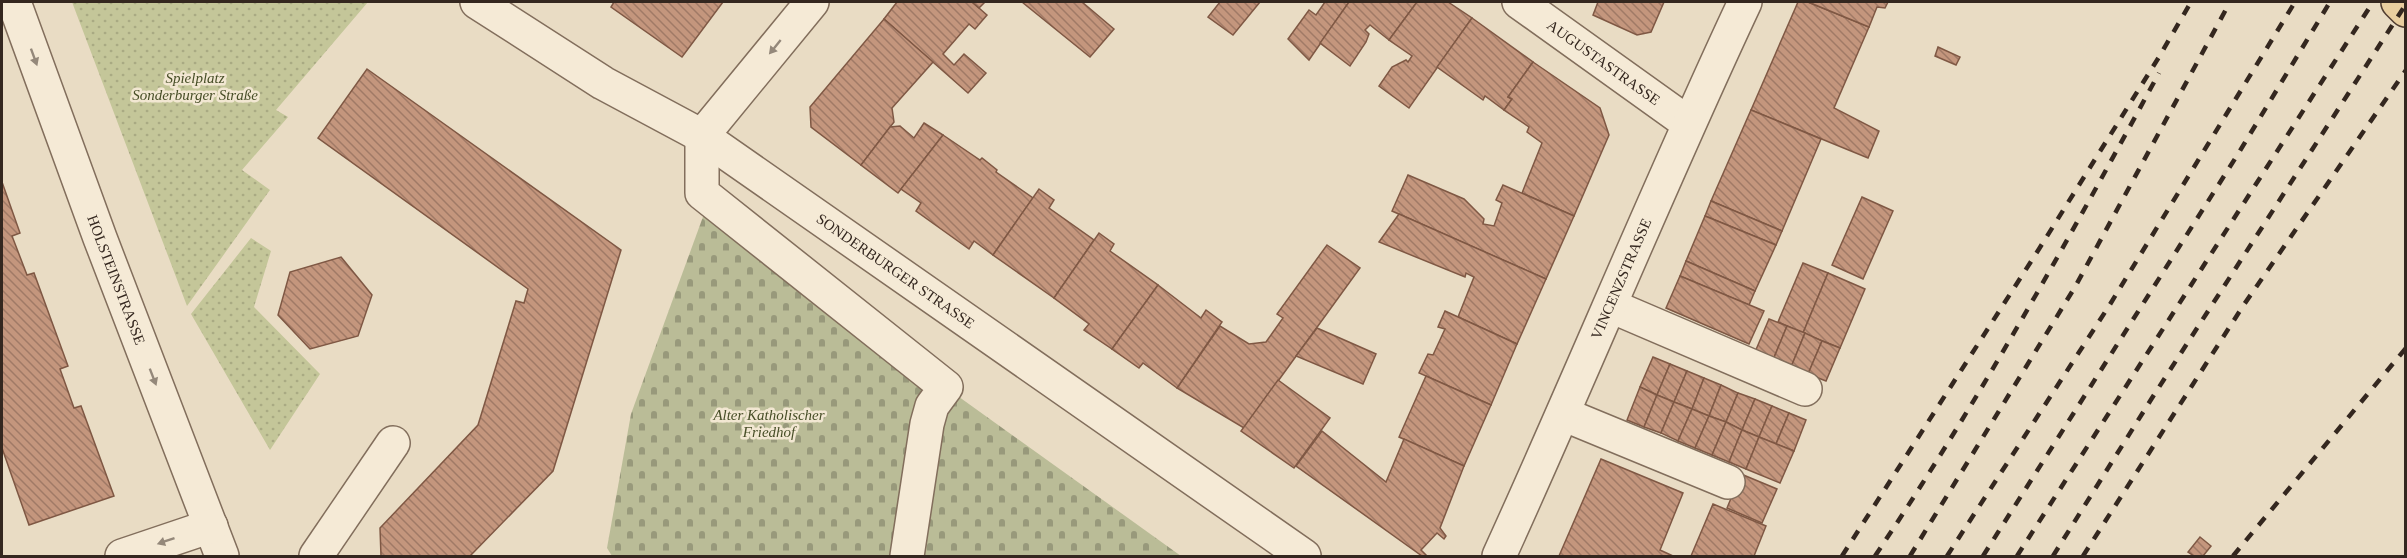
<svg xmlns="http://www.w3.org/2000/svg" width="2407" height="558" viewBox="0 0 2407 558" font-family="Georgia,serif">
<defs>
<pattern id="cemetery-stones" width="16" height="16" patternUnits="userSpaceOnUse" patternTransform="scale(1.5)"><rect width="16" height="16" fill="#babc97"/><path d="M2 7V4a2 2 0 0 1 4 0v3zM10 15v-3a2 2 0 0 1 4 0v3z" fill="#98997b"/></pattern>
<pattern id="park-dots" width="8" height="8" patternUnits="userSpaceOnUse" patternTransform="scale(1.5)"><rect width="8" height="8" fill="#c4c699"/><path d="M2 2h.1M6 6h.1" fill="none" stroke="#a9aa83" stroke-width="1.8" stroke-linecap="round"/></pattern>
<pattern id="building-back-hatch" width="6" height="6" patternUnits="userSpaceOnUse" patternTransform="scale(1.5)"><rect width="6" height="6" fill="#c4967d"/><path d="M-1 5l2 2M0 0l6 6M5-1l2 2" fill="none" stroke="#a07a66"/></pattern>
</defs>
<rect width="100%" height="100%" fill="#e9dcc4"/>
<!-- cemetery -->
<path fill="url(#cemetery-stones)" d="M704,214L1181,556H612L607,548L631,414Z"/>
<!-- park -->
<g fill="url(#park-dots)">
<path d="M72,2H368L276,110L288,117L242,170L270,190L187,306Z"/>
<path d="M251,238L271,251L254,307L320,374L270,450L191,314Z"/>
</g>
<!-- building -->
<g fill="url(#building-back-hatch)" stroke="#7f5844" stroke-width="1.5">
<path d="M614,2H723L682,57L611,7Z"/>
<path d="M897,2H972L987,15L975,29L969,24L943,54L954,65L964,54L986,73L968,93L884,19Z"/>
<path d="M972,2H985L979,8Z"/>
<path d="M1022,2H1082L1114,29L1090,57Z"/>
<path d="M1220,2H1260L1233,35L1208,17Z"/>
<path d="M1325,2H1349L1309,60L1288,39L1309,10L1316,15Z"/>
<path d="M1349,2H1417L1389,40L1370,25L1365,30L1369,34L1366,42L1350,66L1320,43Z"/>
<path d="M1417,2H1448L1472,18L1409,108L1379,86L1392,67L1406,60L1408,62L1412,56L1389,40Z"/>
<path d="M1598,2H1664L1651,32L1637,35L1593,15Z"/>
<path d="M1798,2H1808L1869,27L1834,108L1879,131L1868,158L1751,110Z"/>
<path d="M1808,2H1888L1885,8L1877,7L1869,27Z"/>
<path d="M1472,18L1533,62L1508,97L1512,99L1504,110L1485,96L1483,100L1437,67Z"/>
<path d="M884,19L933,62L892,108L894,122L861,165L811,127L810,107Z"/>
<path d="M1938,47L1960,57L1956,65L1935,56Z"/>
<path d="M1533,62L1600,108L1609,135L1574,216L1522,193L1542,143L1527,132L1529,127L1504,110L1512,99L1508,97Z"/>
<path d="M367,69L621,250L553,471L470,556H381L380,528L478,425L516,301L524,303L528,289L318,138Z"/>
<path d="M1751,110L1821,139L1782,231L1711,201Z"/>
<path d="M924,123L943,135L898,193L861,165L890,127L900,126L914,138Z"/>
<path d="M943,135L980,160L982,158L997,170L996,172L1033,198L993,255L974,241L969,249L916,211L921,203L901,189Z"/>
<path d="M1408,175L1464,199L1484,219L1483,224L1494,226L1502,203L1496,200L1503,185L1574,216L1546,279L1392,211Z"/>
<path d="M2,182L20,233L12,236L27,275L34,273L68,366L60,369L74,408L81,406L114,496L29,525L2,448Z"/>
<path d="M1039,189L1054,200L1049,208L1094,240L1054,298L993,255Z"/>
<path d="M1862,197L1893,211L1863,279L1832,265Z"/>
<path d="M1711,201L1782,231L1776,245L1705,216Z"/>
<path d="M1399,214L1546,279L1517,344L1458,317L1474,277L1466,273L1465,277L1379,242Z"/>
<path d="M1705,216L1776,245L1755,291L1686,261Z"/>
<path d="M1099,233L1114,244L1110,251L1158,285L1112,349L1084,330L1089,324L1054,298Z"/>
<path d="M1327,245L1360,268L1244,428L1177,388L1220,326L1249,344L1266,342L1283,318L1277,314Z"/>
<path d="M341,257L372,295L358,336L310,349L278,315L290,272Z"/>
<path d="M1686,261L1755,291L1749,305L1680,276Z"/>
<path d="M1803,263L1828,273L1803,333L1778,322Z"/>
<path d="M1828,273L1865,289L1840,348L1803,333Z"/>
<path d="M1680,276L1764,311L1749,344L1666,308Z"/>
<path d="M1158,285L1201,318L1206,310L1222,322L1177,388L1143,363L1139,368L1112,349Z"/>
<path d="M1445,311L1517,344L1491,405L1419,373L1428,354L1433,355L1445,329L1438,327Z"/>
<path d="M1769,319L1787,326L1773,360L1755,352Z"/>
<path d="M1787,326L1805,333L1791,367L1773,360Z"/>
<path d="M1317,328L1376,354L1363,384L1296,356Z"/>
<path d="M1805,333L1822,341L1808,374L1791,367Z"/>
<path d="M1822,341L1840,348L1826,381L1808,374Z"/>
<path d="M1653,357L1670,364L1657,395L1640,387Z"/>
<path d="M1670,364L1687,371L1674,402L1657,395Z"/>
<path d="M1687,371L1704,378L1692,409L1674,402Z"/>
<path d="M1426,376L1491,405L1464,466L1399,437Z"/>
<path d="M1704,378L1721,385L1709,416L1692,409Z"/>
<path d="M1278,380L1330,418L1294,468L1241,431Z"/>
<path d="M1721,385L1738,393L1726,422L1709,416Z"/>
<path d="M1640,387L1657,395L1644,427L1627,420Z"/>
<path d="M1738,393L1755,399L1742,430L1726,422Z"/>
<path d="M1657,395L1674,402L1661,433L1644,427Z"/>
<path d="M1755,399L1772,406L1759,437L1742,430Z"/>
<path d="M1674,402L1692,409L1678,441L1661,433Z"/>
<path d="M1772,406L1789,413L1776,444L1759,437Z"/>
<path d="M1692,409L1709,416L1695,448L1678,441Z"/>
<path d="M1789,413L1806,420L1794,451L1776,444Z"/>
<path d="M1709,416L1726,422L1712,455L1695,448Z"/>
<path d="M1726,422L1742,430L1729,462L1712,455Z"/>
<path d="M1742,430L1759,437L1746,469L1729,462Z"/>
<path d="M1322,431L1386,482L1404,439L1464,466L1440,528L1446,536L1444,539L1437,533L1421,550L1427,556H1422L1296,466Z"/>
<path d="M1759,437L1794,451L1780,483L1746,469Z"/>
<path d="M1601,459L1683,493L1660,550L1673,556H1559Z"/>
<path d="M1741,474L1777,489L1762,523L1727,508Z"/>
<path d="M1713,504L1766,526L1754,556H1691Z"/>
<path d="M2200,537L2211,546L2203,556H2194L2188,552Z"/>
</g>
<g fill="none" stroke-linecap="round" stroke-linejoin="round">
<!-- minor casing -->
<g stroke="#826e5c" stroke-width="36">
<g id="minor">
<path id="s1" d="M14,2L100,238L222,556"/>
<path id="s2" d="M477,2L603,83L702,136L1304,556"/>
<path d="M812,2L702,136V193L946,387L932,406L927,424L907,556"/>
<path id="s3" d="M1519,2L1688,123"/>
<path d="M1611,306L1805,389"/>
<path d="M1563,414L1728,482"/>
<path d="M122,556L211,526"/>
<path d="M316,556L393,443"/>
<path id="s4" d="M1499,556C1583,372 1659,185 1745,2"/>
</g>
</g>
<!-- major casing -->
<g stroke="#503d30" stroke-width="36">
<path id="major" d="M2398,2L2406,10"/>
</g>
<!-- minor -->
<use href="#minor" stroke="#f5ead6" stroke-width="33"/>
<!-- major -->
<use href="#major" stroke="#e9ce9f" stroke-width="33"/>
<!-- rail -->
<g stroke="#34271f" stroke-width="4.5" stroke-dasharray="10 10" stroke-linecap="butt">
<path d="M1842,556L2039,249L2159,57L2191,2"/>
<path d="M1875,556C1979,401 2070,237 2159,73"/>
<path d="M1910,556L2075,287L2230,2"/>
<path d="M1947,556L2109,306L2295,2"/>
<path d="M1983,556L2238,154L2330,2"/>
<path d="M2017,556L2373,2"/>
<path d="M2053,556L2152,398L2406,4"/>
<path d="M2083,556L2243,306L2406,70"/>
<path d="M2233,556L2406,348"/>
</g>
</g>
<!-- one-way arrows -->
<defs><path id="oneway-solid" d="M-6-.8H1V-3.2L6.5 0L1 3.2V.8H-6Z" transform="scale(1.5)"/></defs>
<g fill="#94887a">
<use href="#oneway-solid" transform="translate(775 47) rotate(129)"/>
<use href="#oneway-solid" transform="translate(34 57) rotate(70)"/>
<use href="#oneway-solid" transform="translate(153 377) rotate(69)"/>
<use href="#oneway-solid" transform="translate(166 541) rotate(161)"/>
</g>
<g text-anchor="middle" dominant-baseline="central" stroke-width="5" stroke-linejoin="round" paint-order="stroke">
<!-- street labels -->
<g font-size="15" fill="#34271f" stroke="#f2e7d2">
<text stroke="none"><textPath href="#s3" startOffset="104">AUGUSTASTRASSE</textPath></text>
<text stroke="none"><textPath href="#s2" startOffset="498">SONDERBURGER STRASSE</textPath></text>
<text stroke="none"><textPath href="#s4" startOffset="303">VINCENZSTRASSE</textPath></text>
<text stroke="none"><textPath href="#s1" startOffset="296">HOLSTEINSTRASSE</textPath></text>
</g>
<!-- park labels -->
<g font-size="15" font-style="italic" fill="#474e27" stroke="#f2e7d2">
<text x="195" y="78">Spielplatz<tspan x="195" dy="17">Sonderburger Straße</tspan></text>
<text x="769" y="415">Alter Katholischer<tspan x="769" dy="17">Friedhof</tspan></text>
</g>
</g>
<!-- border -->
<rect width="2407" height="558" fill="none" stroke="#34271f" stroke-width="6"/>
</svg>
